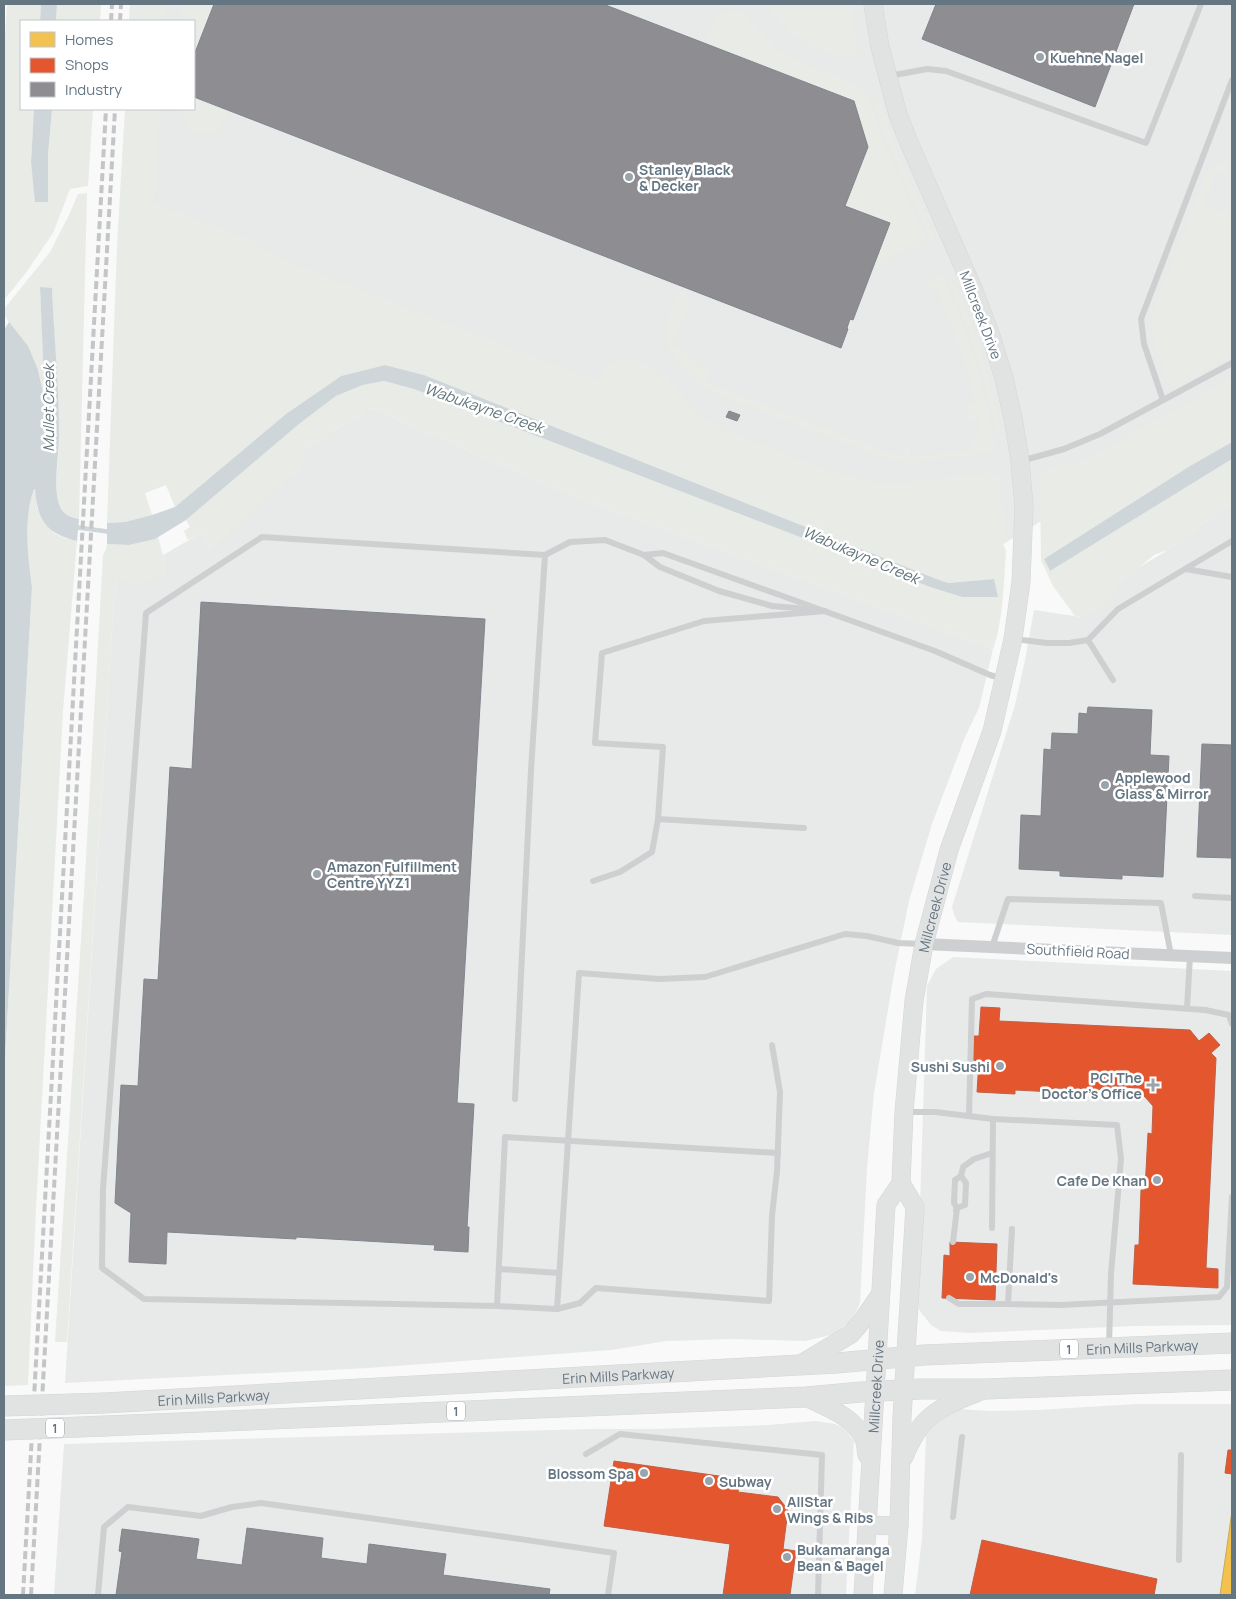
<svg xmlns="http://www.w3.org/2000/svg" width="1236" height="1599" viewBox="0 0 1236 1599" font-family="Manrope,sans-serif">
<rect width="100%" height="100%" fill="#f9f9f9"/>
<!-- built -->
<g fill="#e8e9e9">
<path d="M147,4H1232V407L1003,544L135,221L141,109H194V21H146Z"/>
<path d="M371,408L578,498L993,649L979,708L965,737L932,824L909,901L894,974L874,1093L867,1168L860,1303L855,1314L848,1323L835,1334L805,1341L731,1339L667,1341L611,1350L369,1368L65,1383L114,599L117,578L165,574L163,555L203,532L210,550L306,448Z"/>
<path d="M1232,502V935L958,922L955,917L952,907L1015,705L1025,660L1034,610L1081,617L1111,596L1121,582L1138,568L1168,550Z"/>
<path d="M953,957L1232,971V1325L1136,1326L970,1333L941,1331L931,1325L919,1310L917,1300L927,986L936,969Z"/>
<path d="M1137,1404H1232V1595H915L922,1539L926,1435L936,1424L950,1414L959,1409L990,1411L1037,1410Z"/>
<path d="M815,1421L835,1424L842,1427L849,1434L854,1441L846,1595H54L64,1444L590,1429H655L768,1425Z"/>
</g>
<!-- green -->
<g fill="#e8ebe6">
<path d="M7,4H41L40,21H21V109H34L31,162L36,202H48V155L52,109H93L88,186L70,189L53,233L25,274L4,300V53Z"/>
<path d="M57,4H101L100,21H56Z"/>
<path d="M130,4H166L165,21H129Z"/>
<path d="M182,4H214L194,55V21H181Z"/>
<path d="M765,4H850L858,51L847,57L838,56L805,44L790,32Z"/>
<path d="M732,10L739,11L747,16L776,49L784,55L858,86L860,89L868,93L882,139L927,242C908,251 882,258 871,277L869,276L890,223L845,206L868,147L706,44C712,29 714,13 732,10Z"/>
<path d="M872,95L882,105L901,160L933,232V247L887,142Z"/>
<path d="M194,97L228,110C226,115 225,120 222,125C220,129 215,133 210,134C194,138 185,120 179,109H194Z"/>
<path d="M125,109H160L154,203L248,239L284,260L597,381C600,375 602,369 607,365C622,352 651,365 664,377C677,387 687,402 699,414C706,420 713,425 722,429L827,470L882,483H898L991,473L999,478L1001,500L1007,535V542L1003,544L1006,551C1004,580 1003,623 993,649L578,498L371,408L306,448L305,464L210,550L203,532L188,540L184,531L190,527L186,520L299,424L336,396L363,385L384,381L414,389L930,587L962,597H997L994,579L948,583L934,578L424,375L385,365L341,376L286,414L175,507L166,485L145,493L152,515L125,522L107,523L117,245Z"/>
<path d="M1220,162C1229,162 1230,169 1227,175L1225,176L1216,173L1204,204L1232,215V356L1179,386L1173,387L1166,381L1151,328L1152,315L1205,177L1210,168Z"/>
<path d="M87,193L79,519C69,517 62,514 59,504C53,486 60,454 59,435C58,386 54,337 52,288H40L45,392L43,393L38,370L4,314V309L50,252L69,215L78,194Z"/>
<path d="M938,275H942C953,300 963,325 972,351C982,381 988,413 995,444L989,453L985,454L904,463L883,458L711,392C701,386 693,378 685,370C655,339 667,328 678,292L691,297L672,345L685,350C689,362 697,366 709,370L705,382L902,457L907,447L909,448L910,457L972,450L971,438L982,436L979,419L968,421L965,405L975,402C966,363 953,324 935,287L927,291L924,288L929,279Z"/>
<path d="M946,276L957,286L979,344L992,389L1001,431L998,440C985,381 970,331 946,276Z"/>
<path d="M1232,378V442L1190,466L1044,559L1050,571L1232,459V502L1168,550L1154,555L1121,582L1103,608L1082,617L1075,616L1053,586L1041,560L1040,478C1041,475 1042,472 1044,470C1047,467 1078,462 1085,460Z"/>
<path d="M34,489H35L37,508L54,533L64,538L77,541L63,711L36,1209L28,1385L4,1386V1076L32,587C28,556 23,520 34,489Z"/>
<path d="M158,537L163,555L165,574L134,586L117,578L114,599L67,1342H55L84,893L103,555L106,549L107,544L129,545Z"/>
</g>
<!-- water -->
<g fill="#ced6d9">
<path d="M41,4H57L56,21H40Z"/>
<path d="M34,109H52L48,155V202H35L31,162Z"/>
<path d="M40,287L52,288C54,337 59,387 59,436C59,455 53,487 59,504C62,514 69,517 79,519L77,541C47,534 37,520 35,489H34C23,520 28,556 32,587L4,1076V330L9,322L28,346L38,370L43,393L46,428Z"/>
<path d="M385,365L424,375L934,578L948,583L994,579L998,597H962L930,587L414,389L384,381L363,385L336,396L299,424L186,520L155,539L129,545L107,544V523L125,522L152,515L175,507L286,414L341,376Z"/>
<path d="M1232,442V459L1050,571L1044,559L1190,466Z"/>
</g>
<!-- homes -->
<path fill="#f2c14e" stroke="#c8aa5e" d="M1232,1511V1595H1220Z"/>
<!-- shops -->
<g fill="#e4572e" stroke="#be6048">
<path d="M981,1007L1000,1008L999,1021L1190,1030L1199,1041L1209,1033L1220,1045L1211,1053L1216,1058L1206,1268L1218,1269V1288L1133,1284L1135,1245H1139L1141,1190H1145L1148,1133L1152,1134L1153,1106L1137,1088L1111,1086V1090L1054,1088V1092L1015,1090V1094L977,1092L979,1061L973,1060L974,1036H979Z"/>
<path d="M950,1242L997,1244L995,1300L942,1298L944,1255L950,1256Z"/>
<path d="M1228,1450H1232V1474L1225,1473Z"/>
<path d="M614,1461L740,1479L738,1492L778,1497L788,1510L783,1549L796,1551L790,1595H723L730,1544L604,1526Z"/>
<path d="M982,1540L1157,1579L1154,1595H970Z"/>
</g>
<!-- industry -->
<g fill="#8d8d92" stroke="#81868e">
<path d="M214,4H603L854,101L868,147L845,206L890,223L853,320L850,319L847,328L848,329L841,348L194,97V55Z"/>
<path d="M936,4H1134L1095,107L922,39Z"/>
<path d="M729,411L740,415L737,421L726,417Z"/>
<path d="M201,602L485,619L457,1103L474,1104L467,1227H469L468,1252L434,1250L435,1245L296,1237V1239L167,1232L166,1264L129,1262L131,1213L115,1203L121,1085L138,1086L144,979L158,980L170,767L192,769Z"/>
<path d="M1088,707L1152,710L1150,755L1169,756L1163,877L1122,875V879L1060,876V871L1019,869L1021,815L1041,816L1044,749L1051,750L1052,733L1078,734L1079,713L1087,714Z"/>
<path d="M1202,744L1232,745V858L1197,857Z"/>
<path d="M247,1528L323,1538L321,1558L367,1564L369,1544L446,1554L443,1575L550,1589L549,1595H116L122,1552L119,1551L122,1529L199,1539L196,1559L242,1565Z"/>
</g>
<g fill="none" stroke-linecap="round" stroke-linejoin="round">
<!-- stream -->
<path stroke="#ced6d9" stroke-width="4.5" d="M74,527L111,532"/>
<!-- secondary casing -->
<g stroke="#d5d6d7" stroke-width="19">
<g id="secondary">
<path d="M801,1364L851,1334L862,1321L880,1295"/>
<path d="M806,1397C827,1408 854,1416 864,1439C866,1444 866,1450 867,1455"/>
<path d="M904,1457C922,1412 941,1408 983,1390"/>
<path d="M868,1525L899,1526"/>
<path id="s1" d="M863,1595L886,1205L901,1183L904,1112L914,1001L924,944L949,850L992,731L1013,639L1021,582L1024,506L1020,461L1013,418L1004,378L991,336L974,291L910,145L898,115L880,47L873,4"/>
<path d="M893,1595L899,1526L902,1417L915,1207L901,1183"/>
</g>
</g>
<!-- primary casing -->
<g stroke="#d5d6d7" stroke-width="21">
<g id="primary">
<path id="s2" d="M104,1403L837,1363L924,1355L1232,1343"/>
<path d="M105,1426L806,1397L861,1392L921,1389H986L1232,1380"/>
</g>
</g>
<!-- lane -->
<g stroke="#cecfd0" stroke-width="6">
<path d="M889,76L927,69L946,71L1146,143L1201,4"/>
<path d="M1163,400L1144,344L1141,319L1232,80"/>
<path d="M1021,461L1064,449L1100,434L1232,363"/>
<path d="M545,555L570,542L605,540L644,555L660,567L719,591L772,606L808,609"/>
<path d="M644,555L663,553L935,651L990,675L1004,679"/>
<path d="M1186,569L1232,577"/>
<path d="M1013,639L1047,643H1069L1088,640L1118,609L1232,541"/>
<path d="M1088,640L1113,680"/>
<path d="M658,819L804,828"/>
<path d="M593,881L620,872L652,852L658,819L663,747L595,743L602,653L704,621L825,611"/>
<path d="M1195,896L1232,898"/>
<path d="M992,947L1008,899L1161,903L1171,955"/>
<path d="M1187,1008L1190,956"/>
<path d="M772,1045L780,1092L777,1171L772,1216L769,1301L596,1288L580,1303L557,1309L579,973L660,979L705,977L845,934L867,936L898,943L922,944"/>
<path d="M515,1099L531,770L545,555L262,537L146,613L103,1189L102,1268L144,1299L497,1306L557,1309"/>
<path d="M905,1112H935L993,1119L1117,1125L1121,1159L1111,1274L1109,1346"/>
<path d="M969,1116L972,999L986,994L1205,1010L1229,1015L1232,1024"/>
<path d="M956,1210L957,1208L965,1205L966,1183L961,1176"/>
<path d="M992,1228L993,1119"/>
<path d="M1012,1229L1008,1304L1061,1305L1219,1297L1227,1287L1232,1197"/>
<path d="M953,1242L957,1208L954,1203L955,1180L961,1176L963,1167L974,1159L992,1153"/>
<path d="M499,1269L559,1273"/>
<path d="M949,1298L959,1304H1008"/>
<path d="M497,1306L505,1137L778,1153"/>
<path d="M586,1454L620,1434L822,1455L818,1595"/>
<path d="M953,1517L962,1437"/>
<path d="M1179,1560L1181,1455"/>
<path d="M98,1595L104,1527L128,1507L201,1516L232,1507L261,1503L506,1537L614,1553L608,1595"/>
</g>
<!-- street -->
<path stroke="#cecfd0" stroke-width="12" d="M924,944L1232,958"/>
<!-- secondary -->
<use href="#secondary" stroke="#e1e2e2" stroke-width="18"/>
<!-- primary -->
<use href="#primary" stroke="#e1e2e2" stroke-width="20"/>
<!-- rail -->
<g stroke="#c3c5c6" stroke-width="4" stroke-dasharray="8 4" stroke-linecap="butt">
<path d="M111,21L112,4"/>
<path d="M120,21L121,4"/>
<path d="M23,1595L106,109"/>
<path d="M31,1595L115,109"/>
</g>
<!-- primary-bridge casing -->
<g stroke="#d5d6d7" stroke-width="21" stroke-linecap="butt">
<g id="primary-bridge">
<path d="M4,1406L104,1403"/>
<path d="M4,1430L105,1426"/>
</g>
</g>
<!-- primary-bridge -->
<use href="#primary-bridge" stroke="#e1e2e2" stroke-width="20"/>
</g>
<!-- markers -->
<g fill="#99a4ac" stroke="#fff" stroke-width="2">
<circle cx="1040" cy="57" r="5"/>
<circle cx="629" cy="177" r="5"/>
<circle cx="1105" cy="785" r="5"/>
<circle cx="317" cy="874" r="5"/>
<circle cx="1000" cy="1066" r="5"/>
<path d="M1150.5 1077.5h5v5h5v5h-5v5h-5v-5h-5v-5h5z"/>
<circle cx="1157" cy="1180" r="5"/>
<circle cx="970" cy="1277" r="5"/>
<circle cx="644" cy="1473" r="5"/>
<circle cx="709" cy="1481" r="5"/>
<circle cx="777" cy="1509" r="5"/>
<circle cx="787" cy="1557" r="5"/>
</g>
<g text-anchor="middle" dominant-baseline="central" stroke-width="5" stroke-linejoin="round" paint-order="stroke">
<!-- shield labels -->
<g fill="#fff" stroke="#939fa8" stroke-width="1">
<rect x="1060" y="1339.5" width="18" height="19" rx="4"/>
<rect x="447" y="1401.5" width="18" height="19" rx="4"/>
<rect x="46" y="1418.5" width="18" height="19" rx="4"/>
</g>
<g font-size="12" font-weight="bold" fill="#657683">
<text x="1069" y="1349">1</text>
<text x="456" y="1411">1</text>
<text x="55" y="1428">1</text>
</g>
<!-- poi labels -->
<g font-size="14" font-weight="bold" fill="#657683" stroke="#fff" text-anchor="start">
<text x="1050" y="57">Kuehne Nagel</text>
<text x="639" y="169">Stanley Black<tspan x="639" dy="16">&amp; Decker</tspan></text>
<text x="1115" y="777">Applewood<tspan x="1115" dy="16">Glass &amp; Mirror</tspan></text>
<text x="327" y="866">Amazon Fulfillment<tspan x="327" dy="16">Centre YYZ1</tspan></text>
<text x="990" y="1066" text-anchor="end">Sushi Sushi</text>
<text x="1142" y="1077" text-anchor="end">PCI The<tspan x="1142" dy="16">Doctor's Office</tspan></text>
<text x="1147" y="1180" text-anchor="end">Cafe De Khan</text>
<text x="980" y="1277">McDonald's</text>
<text x="634" y="1473" text-anchor="end">Blossom Spa</text>
<text x="719" y="1481">Subway</text>
<text x="787" y="1501">AllStar<tspan x="787" dy="16">Wings &amp; Ribs</tspan></text>
<text x="797" y="1549">Bukamaranga<tspan x="797" dy="16">Bean &amp; Bagel</tspan></text>
</g>
<!-- street labels -->
<g font-size="14" fill="#657683" stroke="#fff">
<text transform="translate(981 315) rotate(69)">Millcreek Drive</text>
<text stroke="none"><textPath href="#s1" startOffset="696">Millcreek Drive</textPath></text>
<text transform="translate(1078 951) rotate(3)">Southfield Road</text>
<text stroke="none"><textPath href="#s2" startOffset="1040">Erin Mills Parkway</textPath></text>
<text stroke="none"><textPath href="#s2" startOffset="515">Erin Mills Parkway</textPath></text>
<text stroke="none"><textPath href="#s1" startOffset="209">Millcreek Drive</textPath></text>
<text stroke="none"><textPath href="#s2" startOffset="110">Erin Mills Parkway</textPath></text>
</g>
<!-- water labels -->
<g font-size="15" font-style="italic" fill="#60757c" stroke="#fff">
<text transform="translate(48 408) rotate(-90)">Mullet Creek</text>
<text transform="translate(484 408) rotate(19)">Wabukayne Creek</text>
<text transform="translate(861 555) rotate(23)">Wabukayne Creek</text>
</g>
</g>
<!-- border -->
<rect width="1236" height="1599" fill="none" stroke="#657683" stroke-width="10"/>
<!-- legend -->
<rect x="20" y="20" width="175" height="90" fill="#ffffff" stroke="#c1c8cd"/>
<rect x="30" y="32" width="25" height="15" fill="#f2c14e" stroke="#c1c8cd"/>
<text x="65" y="45" font-size="15" fill="#657683">Homes</text>
<rect x="30" y="58" width="25" height="15" fill="#e4572e" stroke="#c1c8cd"/>
<text x="65" y="70" font-size="15" fill="#657683">Shops</text>
<rect x="30" y="82" width="25" height="15" fill="#8d8d92" stroke="#c1c8cd"/>
<text x="65" y="95" font-size="15" fill="#657683">Industry</text>
</svg>
